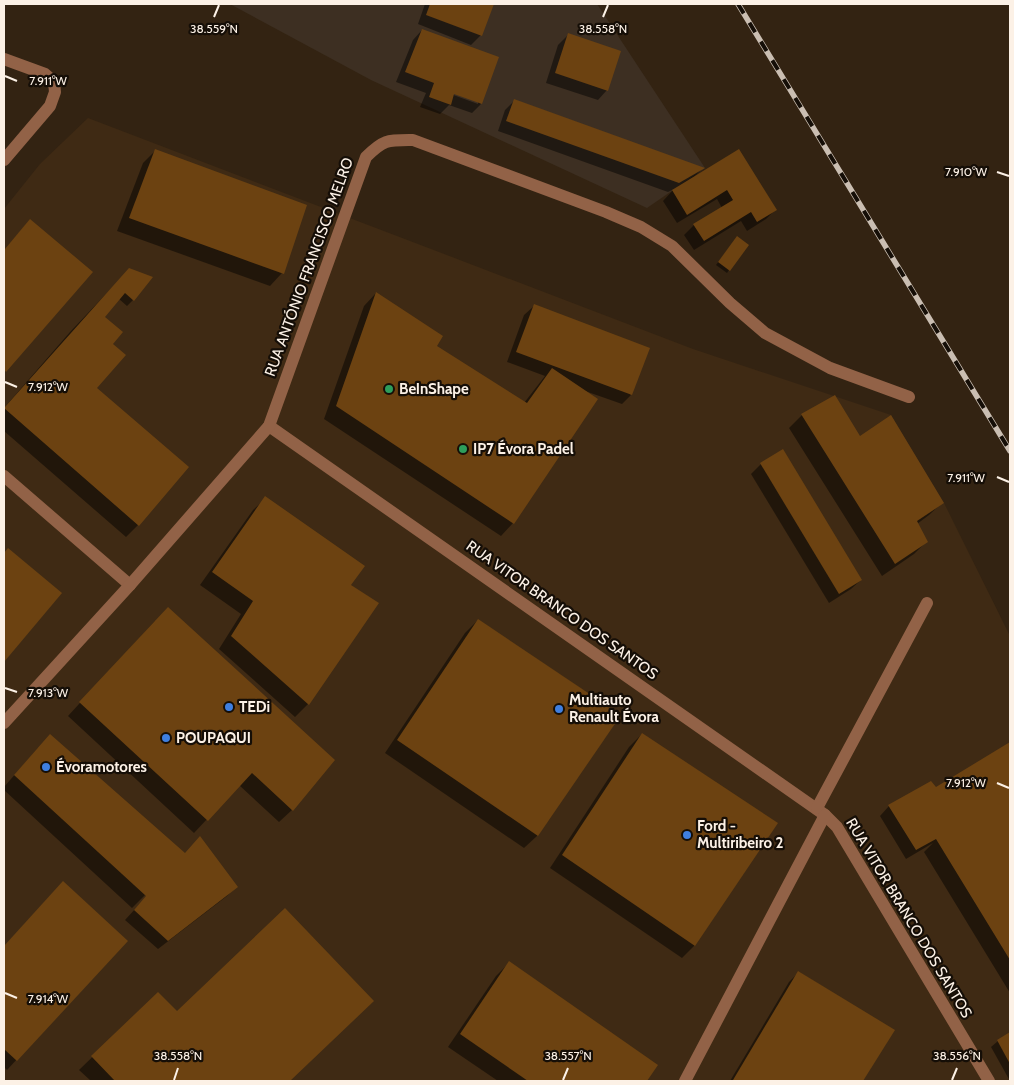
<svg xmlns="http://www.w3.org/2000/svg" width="1014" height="1085" viewBox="0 0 1014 1085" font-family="Cabin,sans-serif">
<rect width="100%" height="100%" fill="#332312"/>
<!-- built -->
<path fill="#3f2a14" d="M88,118L693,349L891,415L944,503L1010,636V1081H4V209L40,164Z"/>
<!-- industrial -->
<path fill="#3d2f22" d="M230,4H597L705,168L647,208L371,80Z"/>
<!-- shadow -->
<g fill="#0007" fill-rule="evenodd">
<path d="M425,4H492L481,35L471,45L418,24Z"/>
<path d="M422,30L481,104L472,113L449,105L440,114L420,107L426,93L396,82L413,40ZM449,91L478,101V104L448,93Z"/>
<path d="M568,35L607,90L598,100L546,83L558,45Z"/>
<path d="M515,100L703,168L695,176L775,210L766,219L747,231L741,221L694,250L684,235L694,225L722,208L717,199L677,223L663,201L674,189L668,192L498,131L505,110Z"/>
<path d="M156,150L282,273L270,286L117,231L143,163Z"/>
<path d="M30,220L91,272L4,372V250Z"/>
<path d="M735,240L729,270L727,273L716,265Z"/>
<path d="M123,276L133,300L127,306L119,299L103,317L112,344L95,388L138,525L126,537L4,431V408L70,332Z"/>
<path d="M376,293L436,347L524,403L545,376L507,362L524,315L534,306L631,395L622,404L585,391L513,523L501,536L324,419L364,306Z"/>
<path d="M802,415L860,437L942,503L929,515L917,524L926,542L914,554L882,576L789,428Z"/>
<path d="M761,464L861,580L851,589L829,603L751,474Z"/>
<path d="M266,498L350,585L378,603L308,704L295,717L219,649L241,614L200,585L253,510Z"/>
<path d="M8,550L60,593L4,660V554Z"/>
<path d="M478,620L620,715L537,836L524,848L385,753L465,633Z"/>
<path d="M155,621L292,810L279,822L239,785L194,833L68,716Z"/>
<path d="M642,734L695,945L682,958L550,868L629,747Z"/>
<path d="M1010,744V993L924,852L933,843L906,859L880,816L889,806L937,788Z"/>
<path d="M38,748L184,854L236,886L227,896L158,949L125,920L147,896L145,895L132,908L4,790V787Z"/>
<path d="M54,893L126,941L7,1070L4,1067V947Z"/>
<path d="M509,963L656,1065L645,1081H498L448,1047L496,976Z"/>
<path d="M799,972L893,1030L862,1081H730L789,982Z"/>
<path d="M158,993L177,1013H359L289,1081H91L79,1070Z"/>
<path d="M1010,1034V1081L991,1047L998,1041Z"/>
</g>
<!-- building -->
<g fill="#6c4211">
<path d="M430,4H494L482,36L426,15Z"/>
<path d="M422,29L499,57L482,104L454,94L451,105L429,97L434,83L405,72Z"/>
<path d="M568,33L621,51L608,91L555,73Z"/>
<path d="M514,99L705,168L679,183L506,121Z"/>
<path d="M155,149L307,205L284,274L129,218Z"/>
<path d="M739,149L777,210L757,222L751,212L704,241L693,224L733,200L727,190L687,215L672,190Z"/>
<path d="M30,219L93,272L6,372L4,369V250Z"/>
<path d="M737,236L749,245L730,271L718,262Z"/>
<path d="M129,268L153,277L134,301L125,293L105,317L123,332L113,344L126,355L97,388L189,467L139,526L4,408Z"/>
<path d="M376,292L443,336L437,346L527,403L552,368L598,399L514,524L336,406Z"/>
<path d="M534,304L650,348L632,395L516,352Z"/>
<path d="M835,395L860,436L891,415L944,503L917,521L928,542L895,564L801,414Z"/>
<path d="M783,449L862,580L839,594L760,463Z"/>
<path d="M265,496L365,566L351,585L379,603L309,705L231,636L253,601L212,572Z"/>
<path d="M8,548L62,593L4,662V553Z"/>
<path d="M168,607L335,760L293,811L252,773L208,821L79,702Z"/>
<path d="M478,619L621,715L538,836L397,740Z"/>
<path d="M642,733L778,823L695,946L562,855Z"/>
<path d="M50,734L185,853L200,836L238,887L168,941L134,910L146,896L14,775Z"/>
<path d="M1010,742V960L936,839L916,850L888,805L931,781L936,787Z"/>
<path d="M63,881L128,941L17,1061L4,1049V946Z"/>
<path d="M285,908L374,1001L290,1081H115L91,1056L158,992L177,1011Z"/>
<path d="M509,961L658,1065L647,1081H528L460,1034Z"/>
<path d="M798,971L895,1030L863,1081L733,1080Z"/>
<path d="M1010,1032V1064L997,1040Z"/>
</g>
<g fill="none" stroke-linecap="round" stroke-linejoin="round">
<!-- minor -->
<g stroke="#926247" stroke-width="12">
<path d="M4,59L45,74L54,82L55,92L50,106L4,160"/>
<path d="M269,426L825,815L837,827L989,1081"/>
<path d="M4,476L130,585"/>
<path d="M4,723L130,585L269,426L366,157C384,139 388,140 413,140L606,212L641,227L672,246L730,303L765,333L830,368L909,397"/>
<path d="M817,808L927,603"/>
<path d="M685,1081L825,815"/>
</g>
<!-- rail casing -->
<g stroke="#cabeb2" stroke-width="5.5">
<path id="rail" d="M738,4L1010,451"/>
</g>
<!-- rail -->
<use href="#rail" stroke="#150e07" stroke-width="4" stroke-dasharray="11" stroke-linecap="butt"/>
</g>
<!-- ticks -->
<path fill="none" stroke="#fcf1e6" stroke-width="2" d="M214,17L219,5M603,17L608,5M5,76L17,81M997,172L1009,176M5,382L17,387M997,477L1009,482M5,688L17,692M997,783L1009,788M5,993L17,998M174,1080L178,1068M563,1080L568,1068M952,1080L957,1068"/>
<!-- markers -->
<g fill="#2e9e5b" stroke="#150e07" stroke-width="2">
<circle cx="389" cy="389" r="5"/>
<circle cx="463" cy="449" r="5"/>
</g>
<g fill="#3f7fe0" stroke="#150e07" stroke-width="2">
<circle cx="229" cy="707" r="5"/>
<circle cx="559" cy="709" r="5"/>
<circle cx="166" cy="738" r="5"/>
<circle cx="46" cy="767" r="5"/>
<circle cx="687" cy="835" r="5"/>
</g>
<g text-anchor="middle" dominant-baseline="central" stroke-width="4.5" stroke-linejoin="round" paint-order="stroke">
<!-- street labels -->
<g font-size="15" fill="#fcf1e6" stroke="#150e07">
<text transform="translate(309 267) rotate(-70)">RUA ANTÓNIO FRANCISCO MELRO</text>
<text transform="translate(562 610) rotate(35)">RUA VITOR BRANCO DOS SANTOS</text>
<text transform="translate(909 918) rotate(59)">RUA VITOR BRANCO DOS SANTOS</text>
</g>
<!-- poi labels -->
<g font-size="15" font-weight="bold" fill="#fcf1e6" stroke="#150e07" text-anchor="start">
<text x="399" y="389">BeInShape</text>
<text x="473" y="449">IP7 Évora Padel</text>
<text x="569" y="700">Multiauto<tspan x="569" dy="17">Renault Évora</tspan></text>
<text x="239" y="707">TEDi</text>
<text x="176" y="738">POUPAQUI</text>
<text x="56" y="767">Évoramotores</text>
<text x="697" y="826">Ford -<tspan x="697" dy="17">Multiribeiro 2</tspan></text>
</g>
</g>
<g font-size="12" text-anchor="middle" fill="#fcf1e6" stroke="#150e07" stroke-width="4.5" stroke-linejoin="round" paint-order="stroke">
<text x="214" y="33">38.559°N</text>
<text x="603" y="33">38.558°N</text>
<text x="48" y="85">7.911°W</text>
<text x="966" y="176">7.910°W</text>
<text x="48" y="391">7.912°W</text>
<text x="966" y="482">7.911°W</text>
<text x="48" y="697">7.913°W</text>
<text x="966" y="787">7.912°W</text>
<text x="48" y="1003">7.914°W</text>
<text x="178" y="1060">38.558°N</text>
<text x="568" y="1060">38.557°N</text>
<text x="957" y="1060">38.556°N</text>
</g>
<!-- border -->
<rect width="1014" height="1085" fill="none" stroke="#fcf1e6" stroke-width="10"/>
</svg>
